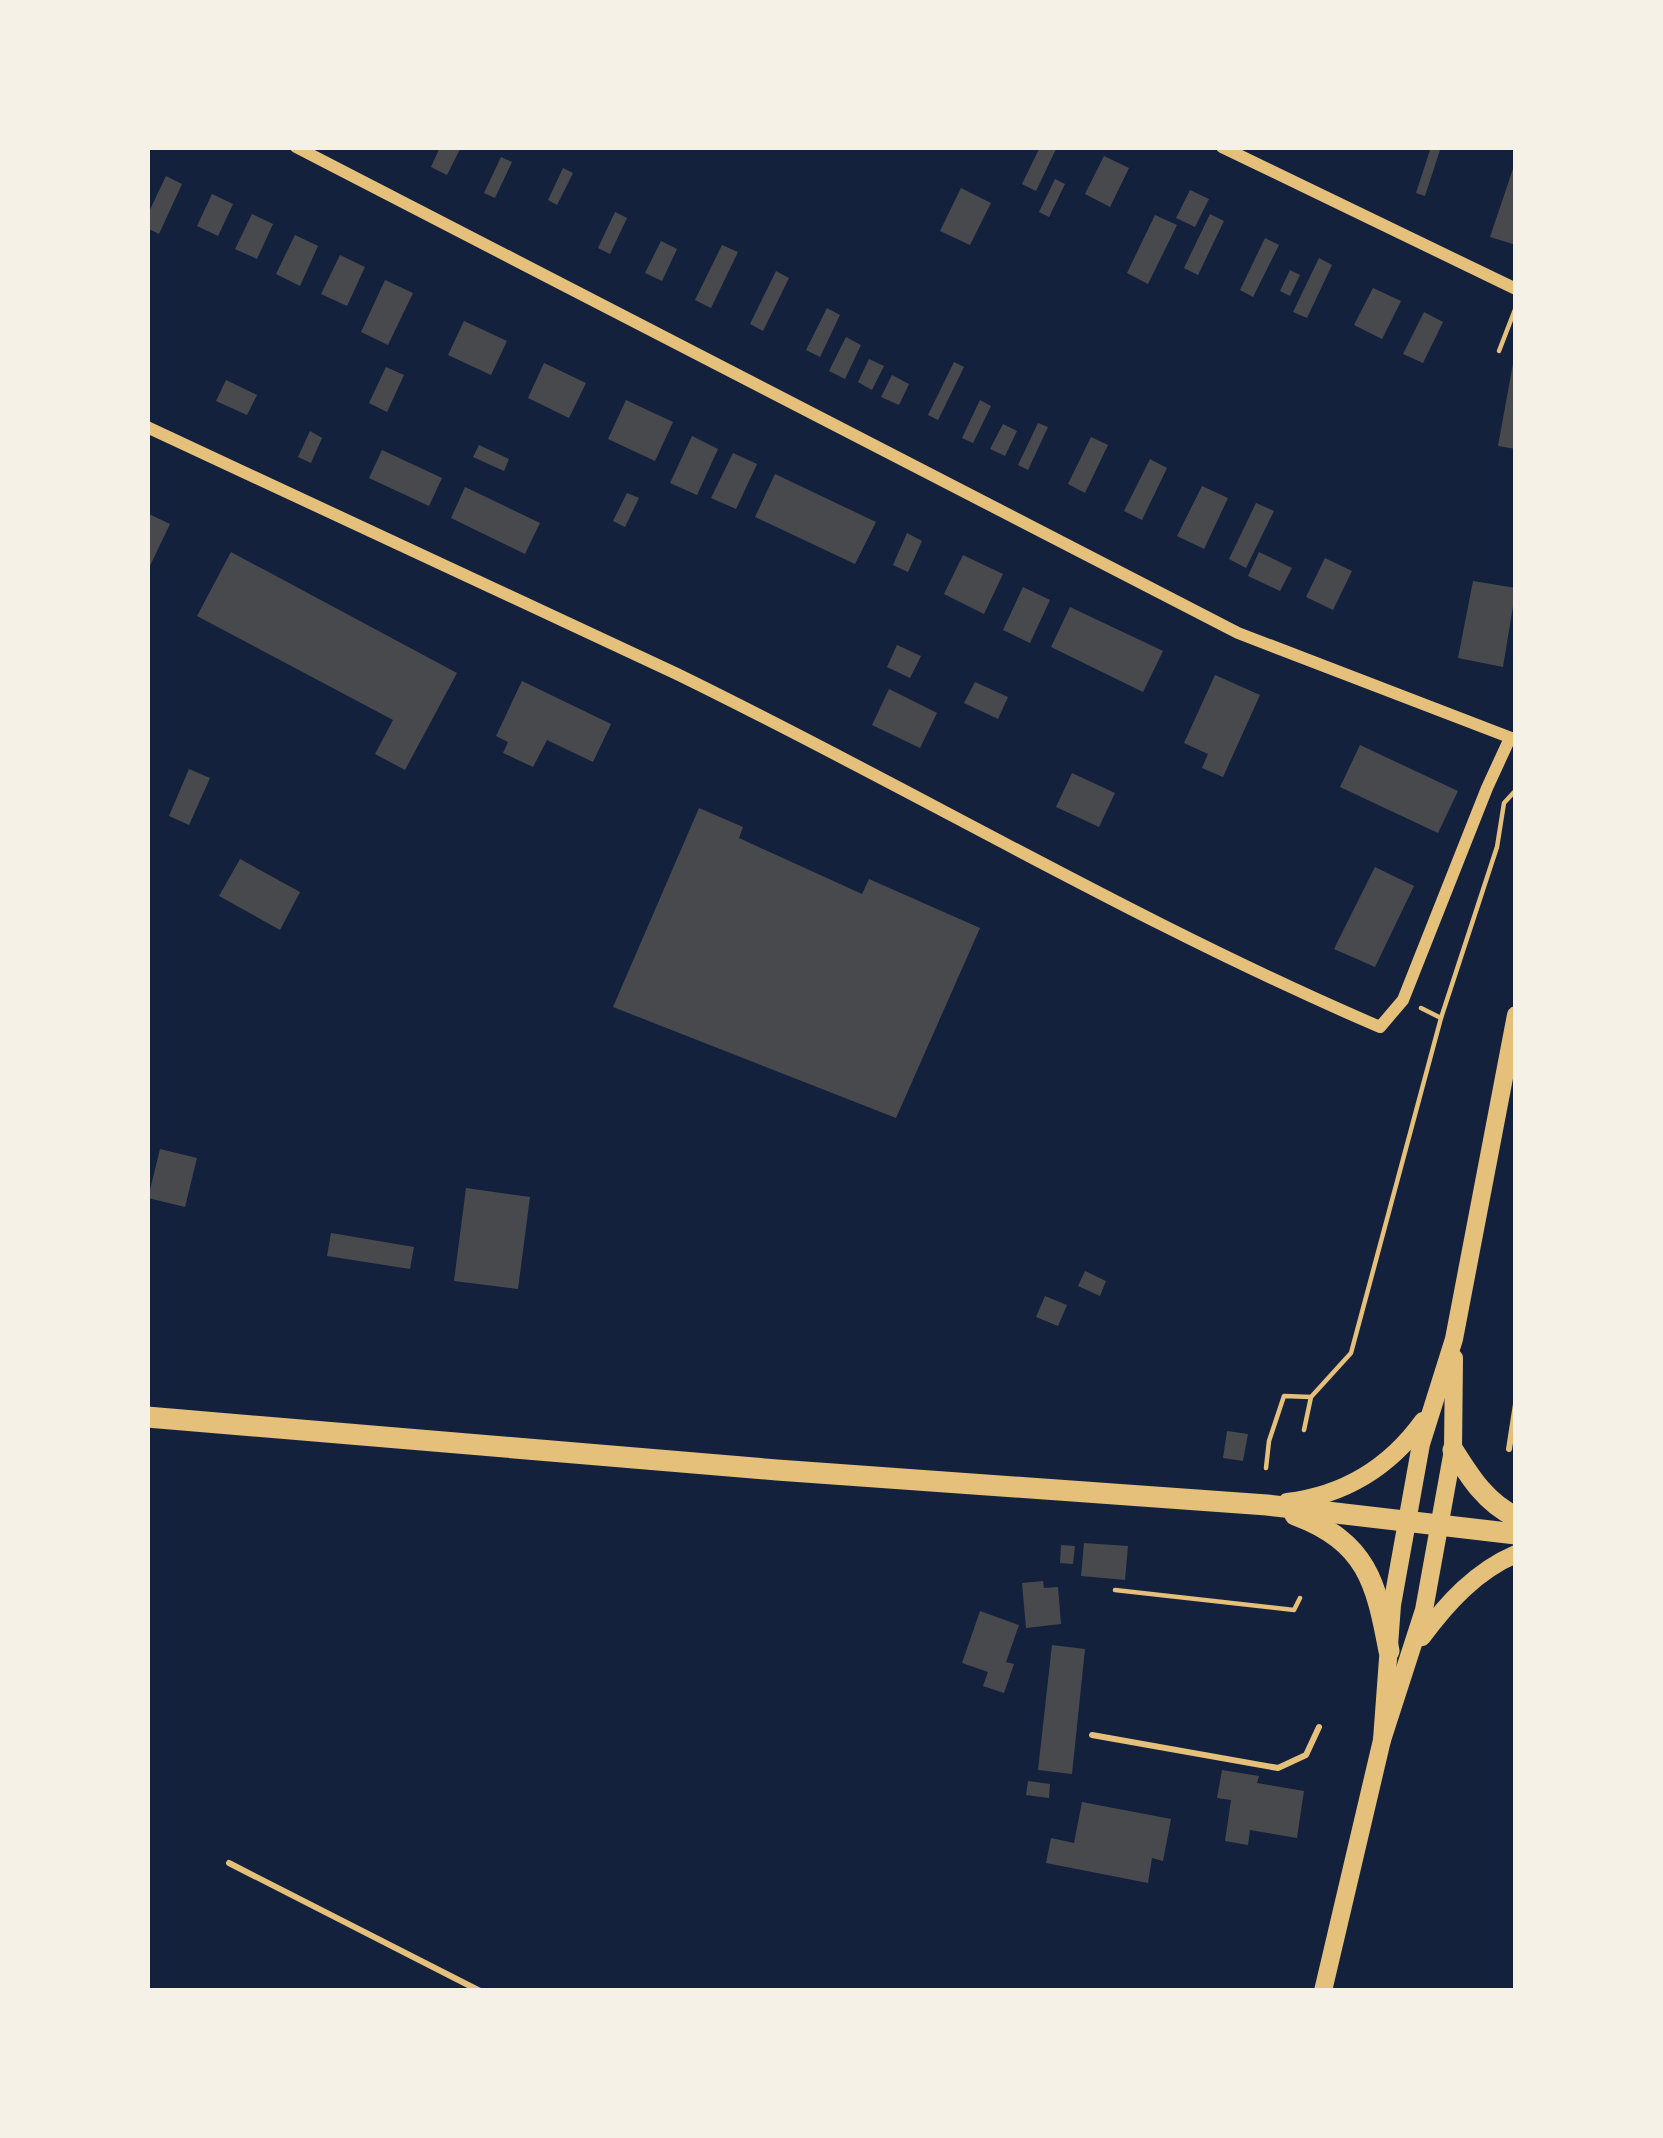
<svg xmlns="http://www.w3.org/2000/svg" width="1663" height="2138" viewBox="0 0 1663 2138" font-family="Barlow,sans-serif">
<rect width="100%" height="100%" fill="#14213d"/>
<!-- building -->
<g fill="#48494c">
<path d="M440,147H461L447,175L431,167Z"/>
<path d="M1040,147H1057L1036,191L1022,184Z"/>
<path d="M1431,147H1441L1425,196L1416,193Z"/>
<path d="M1104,156L1129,168L1110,207L1085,194Z"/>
<path d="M501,157L512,162L495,198L484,193Z"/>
<path d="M1516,160V245L1490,237Z"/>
<path d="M563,168L573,173L557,205L548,200Z"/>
<path d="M166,176L182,184L159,234L147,228V216Z"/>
<path d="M1055,179L1065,184L1049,217L1039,212Z"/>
<path d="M961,188L991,203L970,245L940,231Z"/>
<path d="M1190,190L1209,199L1195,227L1176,218Z"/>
<path d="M212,194L233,204L218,236L197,226Z"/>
<path d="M615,212L627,218L610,254L598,248Z"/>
<path d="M252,214L273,224L257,259L235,249Z"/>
<path d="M1210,214L1224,221L1198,275L1184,268Z"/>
<path d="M1155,215L1177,225L1148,284L1127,273Z"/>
<path d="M295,235L318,246L300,286L276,274Z"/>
<path d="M1265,238L1279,245L1253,297L1240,290Z"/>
<path d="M661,241L677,249L662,281L645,273Z"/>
<path d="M722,245L738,252L711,308L695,300Z"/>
<path d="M340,255L365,267L347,306L321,294Z"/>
<path d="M1319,258L1332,265L1307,318L1293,312Z"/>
<path d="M1290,270L1300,275L1290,296L1280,291Z"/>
<path d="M776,271L789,278L763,331L750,324Z"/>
<path d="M385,280L413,293L388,345L361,332Z"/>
<path d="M1373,288L1401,301L1382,339L1354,325Z"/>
<path d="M827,308L840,315L820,357L806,350Z"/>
<path d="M1424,312L1443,322L1423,363L1403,354Z"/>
<path d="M464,321L507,341L491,375L448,355Z"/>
<path d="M846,337L861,345L845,379L829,371Z"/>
<path d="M1514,358H1516V449L1498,446Z"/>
<path d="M869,359L884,366L872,390L858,382Z"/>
<path d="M954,362L964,367L938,420L928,415Z"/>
<path d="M544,363L586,383L569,418L528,398Z"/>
<path d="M386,367L404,375L387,412L369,403Z"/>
<path d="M892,375L909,384L899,405L881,397Z"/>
<path d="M226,380L257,395L247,415L216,401Z"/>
<path d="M626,400L673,422L655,461L608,439Z"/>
<path d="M980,400L991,406L973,443L962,438Z"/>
<path d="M1038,423L1048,427L1028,470L1018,465Z"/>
<path d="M1003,424L1017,431L1005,456L990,449Z"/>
<path d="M310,431L322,438L311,463L298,457Z"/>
<path d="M692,436L718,449L697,495L670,483Z"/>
<path d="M1091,437L1108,445L1085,493L1068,484Z"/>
<path d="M479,445L509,459L504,471L473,457Z"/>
<path d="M382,450L442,478L429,506L369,478Z"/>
<path d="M733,453L757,464L736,509L711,498Z"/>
<path d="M1150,459L1167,468L1142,520L1124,511Z"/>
<path d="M775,474L876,522L855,564L755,517Z"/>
<path d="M1202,486L1228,498L1204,549L1177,536Z"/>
<path d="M465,487L540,523L525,554L451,518Z"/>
<path d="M627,493L639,498L625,527L613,521Z"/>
<path d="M1256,503L1274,511L1246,568L1229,559Z"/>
<path d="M149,514L170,524L147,572V519Z"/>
<path d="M907,533L922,541L908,572L893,565Z"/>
<path d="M231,552L457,673L405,770L375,754L393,720L197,616Z"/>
<path d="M1259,552L1292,568L1280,591L1248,576Z"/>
<path d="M963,555L1003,574L984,614L944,594Z"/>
<path d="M1325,558L1352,571L1333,610L1306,597Z"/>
<path d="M1473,581L1516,588L1503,667L1458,658Z"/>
<path d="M1023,587L1050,600L1030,643L1003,630Z"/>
<path d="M1070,607L1163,651L1143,692L1051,647Z"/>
<path d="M897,645L921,656L910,678L887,667Z"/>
<path d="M1215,675L1260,695L1223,777L1202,768L1208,754L1184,743Z"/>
<path d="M522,681L611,724L593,762L547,740L533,767L503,753L508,742L496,736Z"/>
<path d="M975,682L1008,697L998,719L964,703Z"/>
<path d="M889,689L937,713L920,748L872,725Z"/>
<path d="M1360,745L1458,791L1438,833L1340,787Z"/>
<path d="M189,769L210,778L189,825L169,816Z"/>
<path d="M1072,773L1115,793L1099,827L1056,807Z"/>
<path d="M699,808L743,827L739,838L862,894L869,879L980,928L896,1118L613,1007Z"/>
<path d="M240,859L300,892L280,930L219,896Z"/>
<path d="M1375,867L1414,886L1375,967L1334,949Z"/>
<path d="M160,1149L197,1158L185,1207L148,1198Z"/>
<path d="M466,1188L530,1197L518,1289L454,1281Z"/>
<path d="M331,1233L414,1247L410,1269L327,1256Z"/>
<path d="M1085,1271L1106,1281L1100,1296L1078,1286Z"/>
<path d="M1045,1296L1067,1305L1058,1326L1036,1317Z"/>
<path d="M1227,1431L1248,1434L1243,1461L1223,1458Z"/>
<path d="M1084,1543L1128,1546L1125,1580L1081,1576Z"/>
<path d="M1061,1545L1075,1546L1073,1564L1060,1563Z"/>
<path d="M1043,1581L1044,1588L1058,1587L1061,1624L1026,1628L1022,1583Z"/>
<path d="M980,1611L1019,1625L1006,1662L1014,1664L1004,1693L983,1686L988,1672L962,1663Z"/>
<path d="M1052,1645L1085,1649L1072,1774L1038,1770Z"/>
<path d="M1222,1770L1259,1776L1257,1783L1304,1791L1297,1838L1250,1830L1248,1845L1225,1841L1231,1800L1217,1798Z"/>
<path d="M1028,1781L1050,1784L1049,1798L1026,1795Z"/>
<path d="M1082,1802L1171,1819L1163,1861L1152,1858L1148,1883L1046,1863L1051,1838L1074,1843Z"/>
</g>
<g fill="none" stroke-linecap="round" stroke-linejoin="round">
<!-- path -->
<g stroke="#e5c07b" stroke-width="4.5">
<path d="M1499,351L1516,307"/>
<path d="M1441,1018L1497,847L1504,803L1516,790"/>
<path d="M1304,1430L1311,1397L1351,1353L1441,1018L1421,1008"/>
<path d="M1266,1468L1269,1441L1284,1396L1311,1397"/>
<path d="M1115,1590L1294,1610L1300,1598"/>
</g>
<!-- service -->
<g stroke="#e5c07b" stroke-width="6">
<path d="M1509,1449L1516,1404"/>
<path d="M1092,1735L1278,1768L1306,1755L1319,1727"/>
<path d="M229,1863L480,1991"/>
</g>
<!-- minor -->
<g stroke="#e5c07b" stroke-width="12">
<path d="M296,147L1238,633L1514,739"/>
<path d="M1222,147L1516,289"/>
<path d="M147,427L677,674C913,789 1139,924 1380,1027L1403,1000L1487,788L1510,738"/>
</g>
<!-- secondary -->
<g stroke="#e5c07b" stroke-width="18">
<path d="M1287,1502C1345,1495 1389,1468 1423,1421"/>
<path d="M1422,1637C1447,1603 1476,1571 1516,1554"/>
<path d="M1382,1740L1392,1605L1421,1444L1454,1339L1516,1015"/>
<path d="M1323,1991L1382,1740L1424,1610L1453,1450L1454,1358"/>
</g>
<!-- trunk -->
<g stroke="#e5c07b" stroke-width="21">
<path d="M147,1417L777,1470L1267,1505L1516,1534"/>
<path d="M1453,1450C1470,1477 1486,1503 1516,1517"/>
<path d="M1295,1515C1367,1542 1376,1582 1389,1651"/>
</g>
</g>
<!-- border -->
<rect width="1663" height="2138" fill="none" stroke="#f6f1e7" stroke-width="300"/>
</svg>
